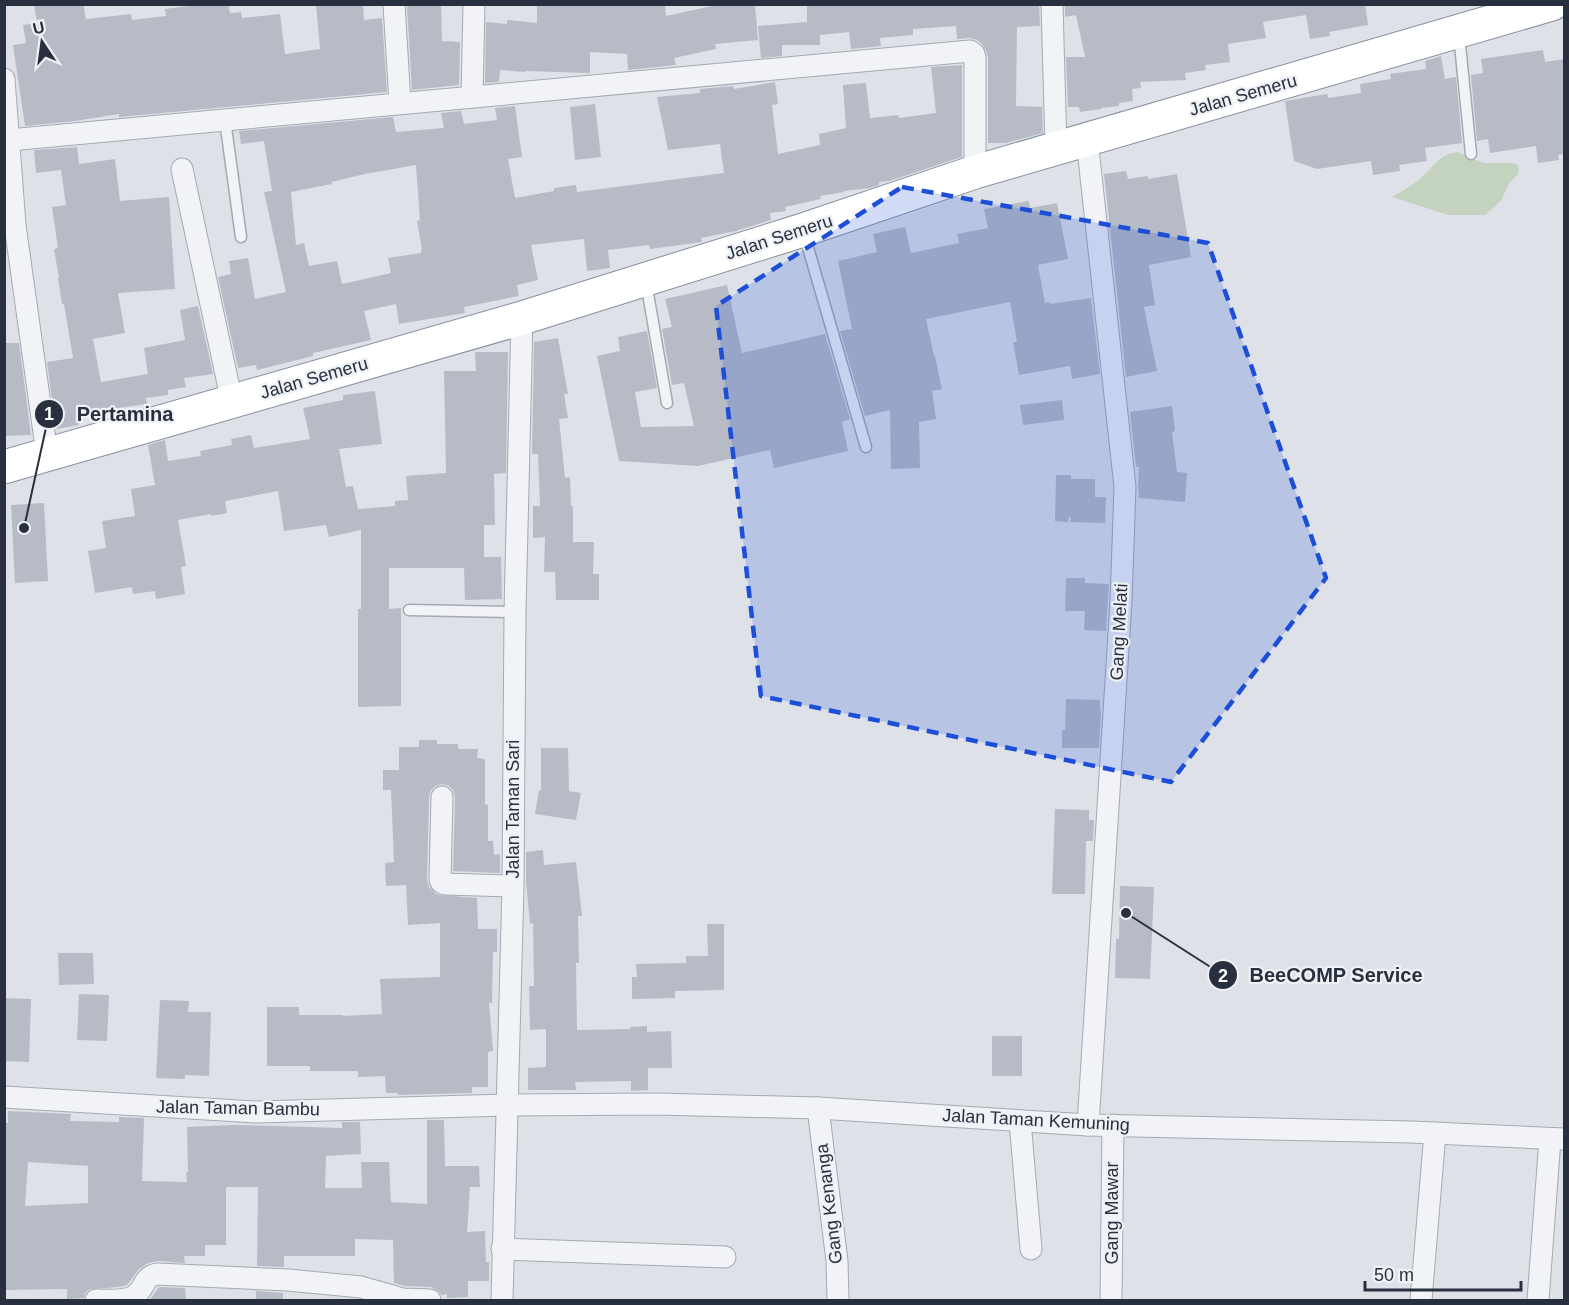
<svg xmlns="http://www.w3.org/2000/svg" width="1569" height="1305" viewBox="0 0 1569 1305" font-family="Arial,sans-serif">
<rect width="100%" height="100%" fill="#dee2e8"/>
<!-- green -->
<path fill="#c4d2c0" d="M1458,152L1470,158L1485,163H1512L1517,164L1519,168L1518,174L1508,185L1501,201L1485,215H1448L1392,197C1402,192 1411,186 1420,179C1435,166 1437,155 1458,152Z"/>
<!-- building -->
<g fill="#b6bbc5" fill-rule="evenodd">
<path d="M34,4H83L86,19L131,14L132,20L166,16L165,9L205,4H228L230,13L241,12L242,18L280,14L285,54L320,49L316,4H363L364,20L382,18L387,92L119,117V114L75,121L25,126L13,45L26,43L23,25L37,23Z"/>
<path d="M537,4H665L666,16L721,4H755L758,40L715,44L716,49L674,58L676,65L628,70L627,54L590,52V73L525,71V72L500,70L499,82L485,83L486,22L507,24V20L537,23Z"/>
<path d="M807,4H1039L1040,26L1017,27L1016,106L1042,107L1043,133L1006,143H988V58L986,51L982,44L977,40L969,38L957,39L956,26L913,29V35L880,38L881,46L851,49L849,32L820,35V45H782V56L761,58L758,26L807,22Z"/>
<path d="M1065,4H1365L1368,25L1329,32L1330,36L1310,39L1306,15L1263,22L1266,38L1228,44L1230,62L1205,65L1206,70L1185,73L1186,80L1140,82L1141,88L1132,89L1133,101L1119,103V106L1101,108V109L1080,112L1079,107H1068L1066,57H1085L1076,15L1065,17Z"/>
<path d="M441,5L442,41L460,42L459,85L412,90L407,6Z"/>
<path d="M1543,50L1545,62L1564,59V154L1558,155L1559,160L1538,163L1536,146L1490,153L1488,139L1477,141L1471,75L1483,73L1481,59Z"/>
<path d="M1441,56L1445,79L1456,77L1462,143L1425,148L1427,161L1399,165L1400,171L1373,175L1371,161L1317,169L1294,161L1285,101L1327,94L1328,98L1361,93L1360,84L1391,79L1390,74L1426,69L1425,61Z"/>
<path d="M962,65V157L889,181L879,182V185L870,188L844,191V192L820,196L821,199L785,207L786,211L770,213L771,220L736,231L701,238L702,242L650,249L649,245L608,250L610,268L587,271L584,239L531,245L538,280L517,285L519,296L464,307L465,313L399,324L396,304L364,311L371,340L313,353V356L257,370L256,365L238,368L218,277L231,274L229,261L248,258L255,299L286,292L264,192L272,191L264,141L241,144L239,131L393,117L396,132L444,128L441,113L461,111L464,124L497,120L495,108L515,106L522,157L508,159L515,198L554,191V188L576,185L577,192L724,173L720,144L668,150L657,97L700,93V89L733,86L734,89L775,82L778,104L772,105L778,154L820,145L819,134L846,128L843,85L866,83L870,118L898,115L899,118L936,113L931,67ZM416,165L420,220L417,221L422,249H421V253L388,258L391,273L342,284L337,261L309,266L304,243L296,245L291,192L332,184L331,182L365,174Z"/>
<path d="M595,104L601,157L575,160L570,107Z"/>
<path d="M77,147L79,164L115,159L120,201L169,197L175,289L118,293L125,333L93,339L101,382L148,374L144,348L185,340L180,310L198,306L213,374L184,378L186,387L168,390V395L146,398L147,404L77,414L79,425L56,429L47,362L73,358L64,304H62L58,278H59L54,249L58,248L52,207L66,205L61,170L36,173L34,150Z"/>
<path d="M1126,171L1128,179L1148,176V179L1177,174L1191,257L1149,265L1155,305L1144,307L1157,371L1126,377L1104,174Z"/>
<path d="M1029,201L1030,208L1057,203L1068,259L1038,265L1045,303L1050,302V304L1091,298L1100,374L1072,379L1070,366L1019,375L1013,342H1017L1010,302L926,319L934,356H935L942,389L932,391L936,419L919,422L920,468L891,469L890,410L865,416L840,331L852,329L838,261L877,252L873,234L905,227L911,253L959,243L957,234L988,228L984,209Z"/>
<path d="M727,285L742,353L825,334L850,419L842,422L848,451L774,468L770,450L698,466L619,461L597,356L620,351L618,337L647,331L657,388L635,392L641,427L694,426L684,383L672,385L662,329L672,327L665,299Z"/>
<path d="M558,338L568,394H564L568,418L559,419L565,478L570,477L571,506H573V542H594L593,574H599V600H556L555,572H544L545,537L533,538V506H540L538,454H532L534,342Z"/>
<path d="M4,343H19L31,435L4,436Z"/>
<path d="M475,352H508L506,473L494,474L495,525H484V557H501L502,599L465,600L464,568H389V609L401,608V706L358,707V609H361V530L329,537L326,525L284,531L278,491L225,501L227,513L211,516V514L178,520L186,566L181,567L185,594L156,599L155,591L133,594L132,587L95,593L88,551L106,548L102,521L135,516L131,489L155,485L148,445L165,440L168,461L201,456L200,451L232,445L231,439L251,435L254,448L310,439L303,408L343,400V395L375,391L382,444L339,449L346,487L353,486L358,509L395,506V501L408,500L406,476L446,473L444,371H476Z"/>
<path d="M1062,400L1064,420L1023,425L1020,405Z"/>
<path d="M1172,406L1175,431L1172,432L1177,472L1187,473L1185,502L1139,498L1138,485L1139,467H1136L1130,412Z"/>
<path d="M1056,475H1071V479H1095V497H1106L1105,523L1070,522L1071,517H1069L1068,522L1055,521Z"/>
<path d="M44,503L48,581L15,583L11,505Z"/>
<path d="M1066,578H1085V583L1109,584L1106,631L1084,630L1085,611H1065Z"/>
<path d="M1066,699L1100,700V711H1101L1099,748H1062V730H1065Z"/>
<path d="M419,740H437V744H458V749H478L477,758L485,759V804L488,805V841H493L494,855L500,854V873L453,871L455,797L453,790L449,786L442,784L435,786L431,790L429,797L427,879L429,887L435,893L439,895L477,898L478,929H497V952H493L492,1003H489L493,1051L488,1052V1087H472V1093L398,1095V1093H386L385,1076L358,1077V1071H310V1066H267V1007H299V1015H343V1016L382,1014L380,979L440,977V923L408,925L406,885L386,886L385,863L394,862L391,790H383V770H399V747H419Z"/>
<path d="M541,748H568L569,791L581,793L576,820L535,814L539,790L541,791Z"/>
<path d="M1055,809L1089,810V820H1094L1093,841H1086L1085,894H1052Z"/>
<path d="M543,850L544,865L576,862L582,916H578L579,963H576L577,1030L630,1029V1027L647,1026V1032L671,1031L672,1068H648V1090L631,1091V1081L575,1082L576,1090H528V1068L546,1067V1029L530,1030L529,986H534L533,923L530,924L526,881V852Z"/>
<path d="M1120,886L1154,887L1150,979L1115,978L1116,939H1119Z"/>
<path d="M707,924H724V990L675,991V998L632,999V977H637L636,964L686,963V956H708Z"/>
<path d="M58,953H93L94,984L59,985Z"/>
<path d="M79,994L109,995L107,1041L77,1040Z"/>
<path d="M4,998L31,999L29,1062L4,1061Z"/>
<path d="M160,1000L189,1001L188,1012H211L209,1076L185,1075V1079L156,1078Z"/>
<rect x="992" y="1036" width="30" height="40"/>
<path d="M8,1111L71,1114L70,1121L119,1122V1117L144,1118L142,1181L187,1182L186,1172H188L187,1127L234,1125L342,1128V1122H360L361,1154L326,1156L325,1188H362L361,1162H389L391,1202L427,1204V1120H444L445,1166H479L480,1187H470L467,1232L485,1231L486,1262H489V1281H468V1297L447,1298V1294L441,1295L437,1290L431,1287L405,1286L394,1283L393,1240L355,1239V1256H284V1267L257,1266L258,1187H226V1245H205V1256H184L185,1263L158,1261L148,1263L139,1269L127,1285L119,1287L90,1289L85,1293L84,1298L67,1299V1289L4,1290V1123H8ZM28,1162L88,1166V1203L25,1206Z"/>
<path d="M159,1287L185,1288L186,1300H151V1298Z"/>
<path d="M256,1291L283,1293V1300H256Z"/>
</g>
<g fill="none" stroke-linecap="round" stroke-linejoin="round">
<!-- lane casing -->
<g stroke="#a4a9b2" stroke-width="13">
<g id="lane">
<path d="M1459,35L1471,154"/>
<path d="M225,120L241,237"/>
<path d="M804,234L866,447"/>
<path d="M646,282L667,403"/>
<path d="M409,610L515,612"/>
</g>
</g>
<!-- street casing -->
<g stroke="#a4a9b2" stroke-width="23">
<g id="street">
<path d="M394,4L400,103"/>
<path d="M1052,4L1056,148"/>
<path d="M4,79L15,225L47,454"/>
<path d="M472,97L474,4"/>
<path d="M9,140L970,51L974,54L975,58V172"/>
<path d="M1087,140L1125,487L1121,601L1088,1125"/>
<path d="M182,169L232,402"/>
<path d="M442,797L440,879L441,882L445,884L513,886"/>
<path d="M4,1097L257,1112L507,1105L658,1104L818,1108L1088,1125L1411,1132L1564,1139"/>
<path d="M818,1108L837,1261L838,1300"/>
<path d="M1020,1121L1031,1249"/>
<path d="M502,1249L725,1257"/>
<path d="M96,1300C107,1300 124,1302 134,1296C146,1289 142,1277 157,1274L288,1280L361,1287L403,1299L430,1300"/>
<path d="M502,1300L513,886L515,612L522,318"/>
<path d="M1111,1300L1113,1125"/>
<path d="M1421,1300L1435,1133"/>
<path d="M1538,1300L1550,1139"/>
</g>
</g>
<!-- highway casing -->
<g stroke="#868f9e" stroke-width="35">
<path id="highway" d="M4,467L522,318L803,230L975,172L1552,4"/>
</g>
<!-- lane -->
<use href="#lane" stroke="#f1f3f6" stroke-width="10"/>
<!-- street -->
<use href="#street" stroke="#f1f3f6" stroke-width="21"/>
<!-- highway -->
<use href="#highway" stroke="#fff" stroke-width="33"/>
</g>
<!-- marked area -->
<path fill="#1d4ed8" fill-opacity="0.2" stroke="#1d4ed8" stroke-width="4.5" stroke-dasharray="12 8" stroke-linejoin="round" d="M902,187L1208,243L1326,578L1171,782L761,696L716,306Z"/>
<g text-anchor="middle" dominant-baseline="central" stroke-width="4.5" stroke-linejoin="round" paint-order="stroke">
<!-- street labels -->
<g font-size="18" fill="#28303f" stroke="#eef1f6">
<text transform="translate(1243 95) rotate(-16)">Jalan Semeru</text>
<text transform="translate(779 237) rotate(-18)">Jalan Semeru</text>
<text transform="translate(314 378) rotate(-16)">Jalan Semeru</text>
<text transform="translate(1119 632) rotate(-87)">Gang Melati</text>
<text transform="translate(513 809) rotate(-90)">Jalan Taman Sari</text>
<text transform="translate(238 1108) rotate(1)">Jalan Taman Bambu</text>
<text transform="translate(1036 1120) rotate(3)">Jalan Taman Kemuning</text>
<text transform="translate(829 1204) rotate(-97)">Gang Kenanga</text>
<text transform="translate(1112 1213) rotate(-90)">Gang Mawar</text>
</g>
</g>
<!-- callouts -->
<path fill="none" stroke="#28303f" stroke-width="2" d="M24 528L49 414M1126 913L1223 975"/>
<g fill="#28303f" stroke="#eef1f6" stroke-width="2">
<circle cx="24" cy="528" r="6"/>
<circle cx="1126" cy="913" r="6"/>
<circle cx="49" cy="414" r="15"/>
<circle cx="1223" cy="975" r="15"/>
</g>
<g font-size="18" text-anchor="middle" font-weight="bold" fill="#fff">
<text x="49" y="420">1</text>
<text x="1223" y="982">2</text>
</g>
<g font-size="20" text-anchor="middle" font-weight="bold" fill="#28303f" stroke="#eef1f6" stroke-width="4.5" stroke-linejoin="round" paint-order="stroke">
<text x="125" y="421">Pertamina</text>
<text x="1336" y="982">BeeCOMP Service</text>
</g>
<!-- border -->
<rect width="1569" height="1305" fill="none" stroke="#28303f" stroke-width="12"/>
<!-- north arrow -->
<g transform="translate(42 42) rotate(347)" stroke="#eef1f6" stroke-width="4.5" paint-order="stroke">
<path d="M0-4.5L10 22L0 15L-10 22Z" fill="#28303f"/>
<text y="-9" font-size="16" font-weight="bold" text-anchor="middle" fill="#28303f">U</text>
</g>
<!-- scale -->
<path d="M1365 1281v9h156v-9" fill="none" stroke="#28303f" stroke-width="3"/>
<text x="1374" y="1281" font-size="18" fill="#28303f" stroke="#eef1f6" stroke-width="4.5" paint-order="stroke">50 m</text>
</svg>
